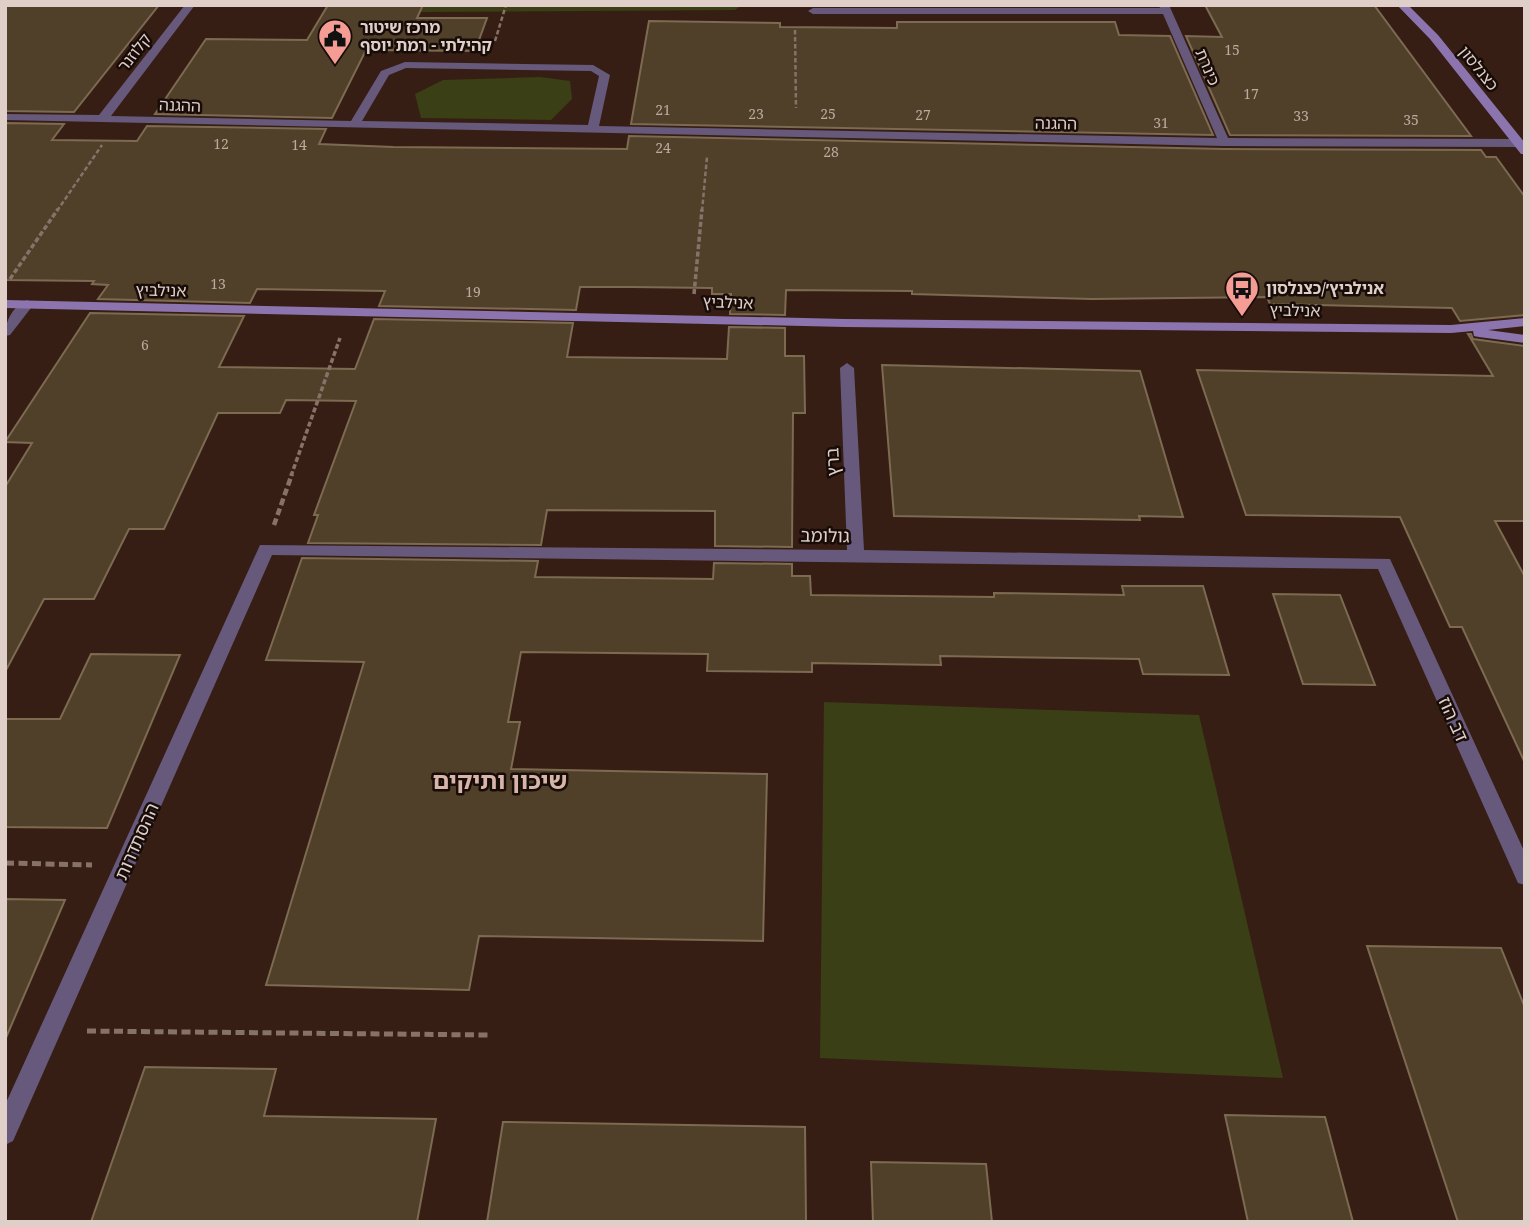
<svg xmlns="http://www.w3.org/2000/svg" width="1530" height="1227" viewBox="0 0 1530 1227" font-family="'Noto Serif','Noto Sans Hebrew',serif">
<rect width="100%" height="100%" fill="#371e15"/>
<!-- green -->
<g fill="#3a3f15">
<path d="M423,5H742L735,10L420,12Z"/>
<path d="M540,77L570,81L572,99L551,120L421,118L415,94L443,80Z"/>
<path d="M824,702L1199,715L1283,1078L820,1058Z"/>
</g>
<!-- building -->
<g fill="#503f29" stroke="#7c6a51" stroke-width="2">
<path d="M5,5H159L74,112L5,111Z"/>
<path d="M328,5H423L417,18H487L475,51L366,50L332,118L155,114L206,39L307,40Z"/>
<path d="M1205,5H1374L1471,136L1230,135L1186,36L1222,37Z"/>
<path d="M649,21L780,23V27L897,28V22H1115L1119,35L1170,36L1213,135L631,124Z"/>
<path d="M5,123L64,124L52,140L137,141L147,126L326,129L319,144L393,147L627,149L629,136L1224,149L1481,150L1486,157H1496L1525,197V315L1460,321L1452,308L1270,304L1267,297L1092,299L912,294V291L786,290L785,315L730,314L731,294H712V288L633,287H580L576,310L379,306L385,291L257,289L250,303L98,299L108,285L92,284L94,281L5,280Z"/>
<path d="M90,313L244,316L219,367L355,369L374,319L573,323L567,357L727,359L729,327L785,328V356H804L805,413H793L792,547L715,546V511L547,510L541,545L308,543L318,515H314L356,401L286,400L280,413H218L164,529H129L94,599H44L5,672V487L32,443L5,442Z"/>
<path d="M1468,334H1471L1473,339L1525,346V521H1495L1525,577V763L1462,627H1450L1400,517L1246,515L1197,370L1493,376Z"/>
<path d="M882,365L1140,371L1183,517L1139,516L1140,520L894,516Z"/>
<path d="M302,558L538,561L535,577L713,579L714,563L792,564V576H810L811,595L994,597V593L1124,595L1122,586H1203L1229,675L1143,674L1139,659L940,656L941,665L812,663V672L707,671L708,654L521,652L508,722H520L511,769L767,774L763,941L479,936L469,990L266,985L364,662L266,660Z"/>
<path d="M1273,594L1340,595L1375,685L1303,684Z"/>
<path d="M91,654L180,655L107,828L5,827V719H60Z"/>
<path d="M5,899L65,900L5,1040Z"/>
<path d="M1367,946L1501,948L1525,1008V1222H1458Z"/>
<path d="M145,1067L276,1069L264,1116L436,1119L417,1222H91Z"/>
<path d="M1225,1115L1325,1117L1353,1222H1248Z"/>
<path d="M503,1122L805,1127L806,1222H487Z"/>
<path d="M871,1162L986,1164L992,1222H873Z"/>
</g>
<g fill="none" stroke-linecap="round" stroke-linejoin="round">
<!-- path-far3 -->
<g stroke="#87726a" stroke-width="2.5" stroke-dasharray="4.5 2.5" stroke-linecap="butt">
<path d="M795,30L796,108"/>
<path d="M495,41L506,5"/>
<path d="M57,211L102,145"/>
<path d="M702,211L707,157"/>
</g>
<!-- path-far2 -->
<g stroke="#87726a" stroke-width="3.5" stroke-dasharray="5 2.5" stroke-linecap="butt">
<path d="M10,279L58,209"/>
<path d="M694,294L702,209"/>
<path d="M291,476L340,338"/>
</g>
<!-- path-far1 -->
<path stroke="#87726a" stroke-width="4.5" stroke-dasharray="7 3.5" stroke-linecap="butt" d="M274,525L292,474"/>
<!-- path -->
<g stroke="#87726a" stroke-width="5" stroke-dasharray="9 4.5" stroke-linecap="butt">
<path d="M5,863L92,865"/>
<path d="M87,1031L488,1035"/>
</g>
<!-- street -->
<g fill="#67597c" fill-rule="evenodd">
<path d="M185,5H195L111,116L351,121L381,71L405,62L593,65L610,75L599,126L1217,138L1163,14H813L808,11L813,8H1160L1159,5H1169L1228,138L1519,139L1525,143L1519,147L1224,146L5,120V114L99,115ZM406,68L591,71L599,76L588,125L362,121L389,75Z"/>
<path d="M27,300L34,304L10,335L5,336C5,321 13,306 27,300Z"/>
<path d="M847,363L854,368L864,550L1390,559L1525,853V885L1518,883L1378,569L272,555L13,1141L5,1145V1105L260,545L847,550L840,368Z"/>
</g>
<!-- secondary -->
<g fill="#8c75ae" fill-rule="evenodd">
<path d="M1397,5H1408L1438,35L1525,143V154H1521L1430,39Z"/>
<path d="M5,300L845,319L1451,325L1525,318V326L1488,330L1525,335V343L1479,337L1474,336L1473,331L1451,333L845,327L5,308Z"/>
</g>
</g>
<!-- icons -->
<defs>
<g id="civic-pin" transform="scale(1.75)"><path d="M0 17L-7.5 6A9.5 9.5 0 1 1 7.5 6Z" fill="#f59c95" stroke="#170c08"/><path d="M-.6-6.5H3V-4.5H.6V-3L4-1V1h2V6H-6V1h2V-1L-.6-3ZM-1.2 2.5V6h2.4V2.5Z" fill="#111"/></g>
<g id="bus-pin" transform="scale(1.75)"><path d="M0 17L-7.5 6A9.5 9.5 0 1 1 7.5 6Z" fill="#f59c95" stroke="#170c08"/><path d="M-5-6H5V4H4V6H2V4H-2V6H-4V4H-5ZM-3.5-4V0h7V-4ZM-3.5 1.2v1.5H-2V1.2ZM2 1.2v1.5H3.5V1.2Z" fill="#111"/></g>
</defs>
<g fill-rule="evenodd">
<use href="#civic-pin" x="335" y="36"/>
<use href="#bus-pin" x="1242" y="288"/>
</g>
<g text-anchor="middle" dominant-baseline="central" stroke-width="5" stroke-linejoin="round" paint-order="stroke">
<!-- number labels -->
<g font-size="14" fill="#bcaaa0">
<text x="1232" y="49">15</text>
<text x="1251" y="93">17</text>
<text x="663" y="109">21</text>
<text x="756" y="113">23</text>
<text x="828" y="113">25</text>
<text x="923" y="114">27</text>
<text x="1301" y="115">33</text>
<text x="1411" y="119">35</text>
<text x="1161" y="122">31</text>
<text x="221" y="143">12</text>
<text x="299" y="144">14</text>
<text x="663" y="147">24</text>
<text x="831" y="151">28</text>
<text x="218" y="283">13</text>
<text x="473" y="291">19</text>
<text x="145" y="344">6</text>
</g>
<!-- far-poi labels -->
<g font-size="16" font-weight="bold" fill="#e0cec8" stroke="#170c08" text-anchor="start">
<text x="360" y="27">מרכז שיטור<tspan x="360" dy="18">קהילתי - רמת יוסף</tspan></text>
<text x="1266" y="288">אנילביץ׳/כצנלסון</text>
</g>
<!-- far-street labels -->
<g font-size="16" fill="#e0cec8" stroke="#170c08">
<text transform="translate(134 52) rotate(-52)">קלוזנר</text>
<text transform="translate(1208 67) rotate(67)">כינרת</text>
<text transform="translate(1479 68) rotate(51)">כצנלסון</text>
<text transform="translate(180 105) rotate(2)">ההגנה</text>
<text transform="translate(1056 123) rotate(1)">ההגנה</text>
<text transform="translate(161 290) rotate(1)">אנילביץ</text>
<text transform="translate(728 302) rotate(2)">אנילביץ</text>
<text transform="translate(1295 310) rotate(1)">אנילביץ</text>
</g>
<!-- street labels -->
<g font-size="18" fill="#e0cec8" stroke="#170c08">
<text transform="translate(832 462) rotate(-93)">ברץ</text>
<text transform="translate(825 535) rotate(1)">גולומב</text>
<text transform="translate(1454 719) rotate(66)">דב הוז</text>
<text transform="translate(136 841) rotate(-66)">ההסתדרות</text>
</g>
<!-- district labels -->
<g font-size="24" font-weight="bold" fill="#d7b6a9" stroke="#170c08">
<text x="500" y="779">שיכון ותיקים</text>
</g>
</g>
<!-- border -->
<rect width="1530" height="1227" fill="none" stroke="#e0cec8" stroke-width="14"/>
</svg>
